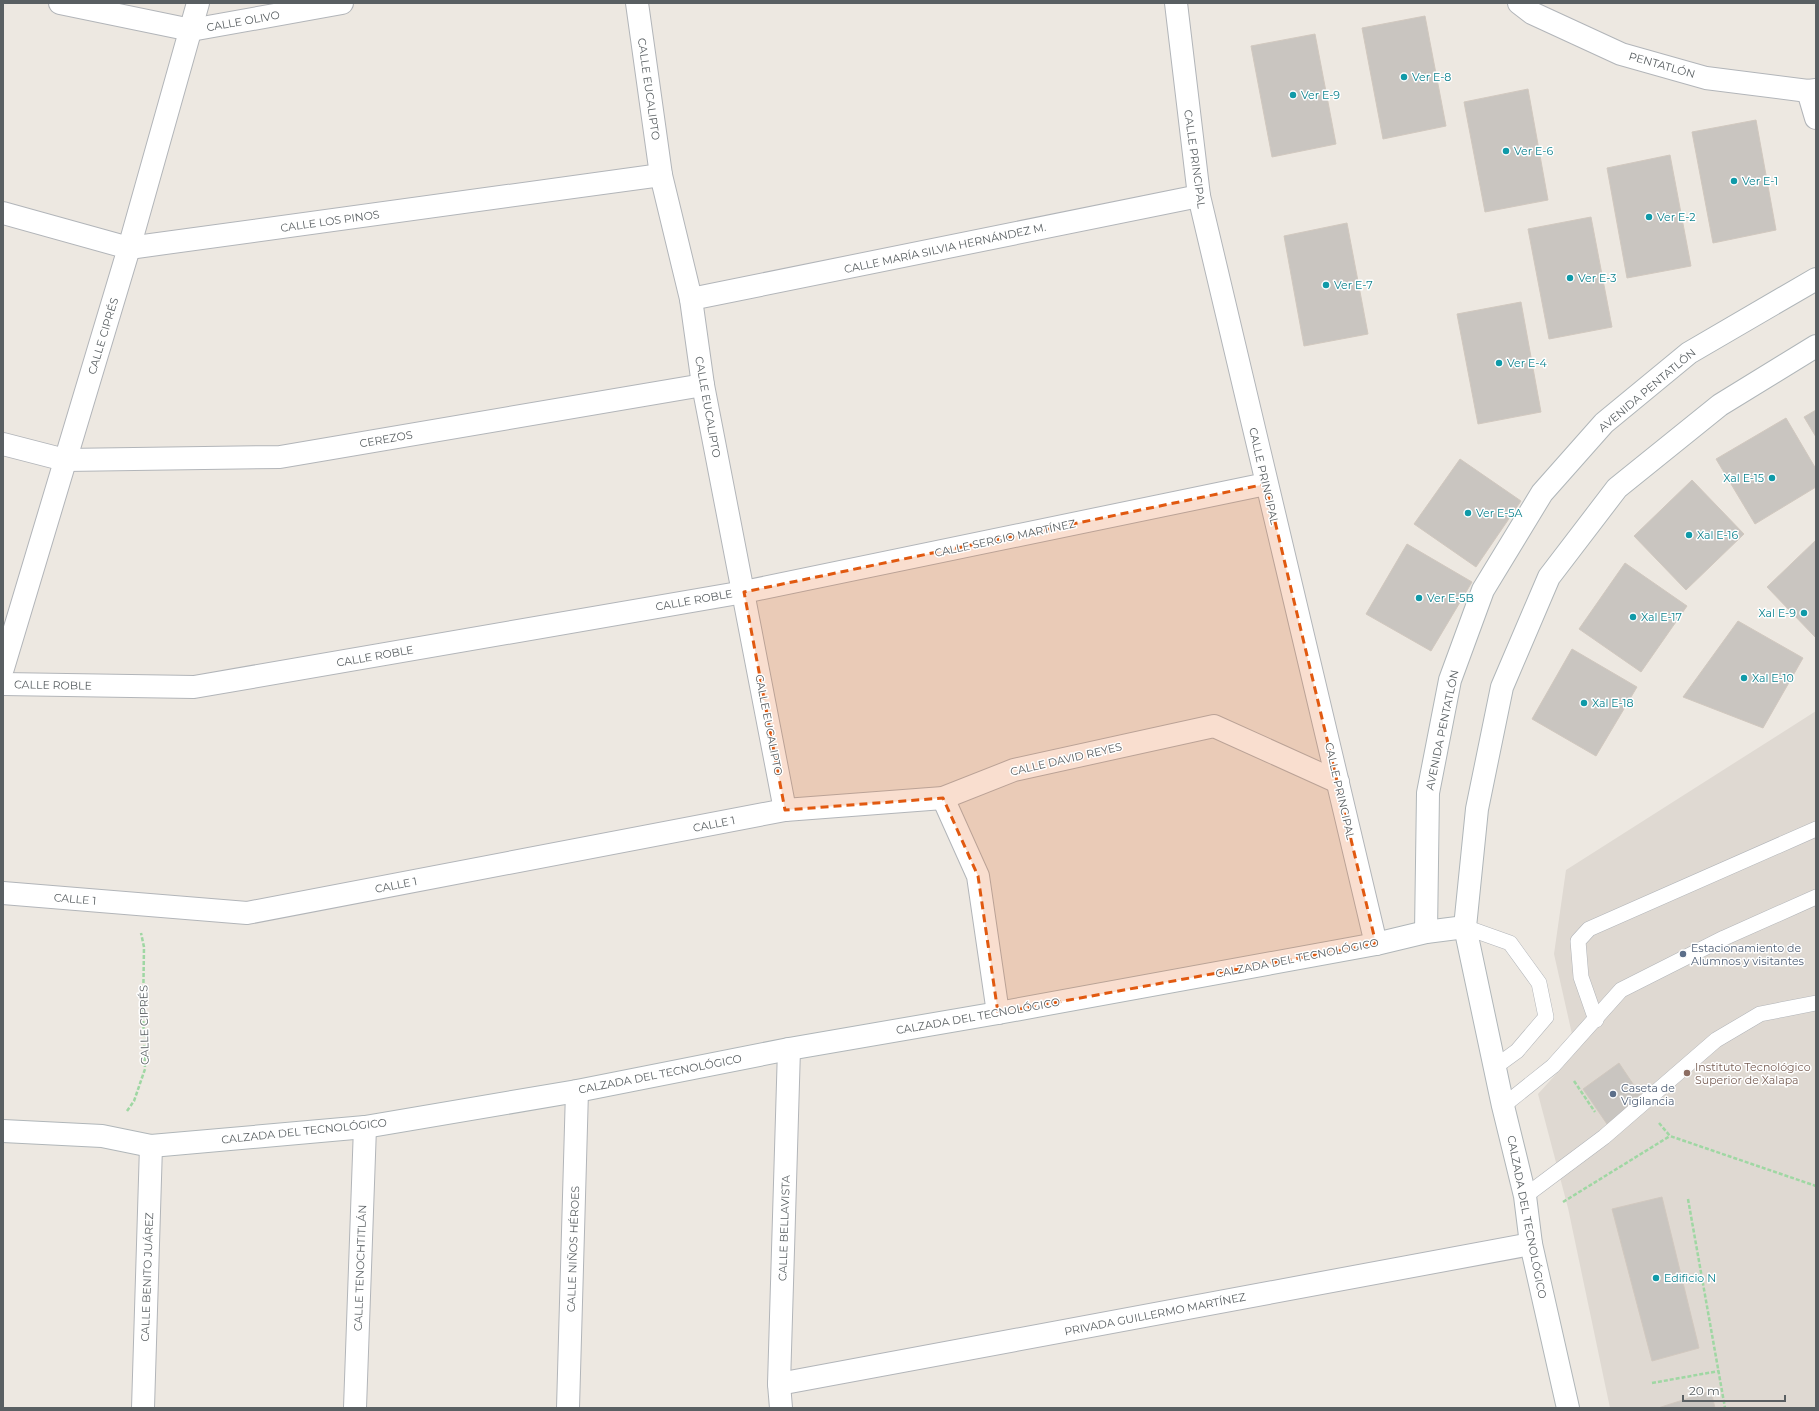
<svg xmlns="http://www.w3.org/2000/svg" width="1819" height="1411" viewBox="0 0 1819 1411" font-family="Montserrat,sans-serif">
<rect width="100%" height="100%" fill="#ede8e1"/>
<!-- education -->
<path fill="#dfd9d2" d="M1816,711V1408H1610L1568,1208L1538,1094L1576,1052L1554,954L1566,870Z"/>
<!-- building -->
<g fill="#c9c5c0" stroke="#d1c8bf">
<path d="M1425,16L1446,126L1383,139L1362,28Z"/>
<path d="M1315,34L1336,144L1272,157L1251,46Z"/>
<path d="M1528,89L1548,200L1485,212L1464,102Z"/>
<path d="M1756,120L1776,230L1713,243L1692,132Z"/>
<path d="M1670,155L1691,266L1627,278L1607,168Z"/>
<path d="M1591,217L1612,327L1549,339L1528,229Z"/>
<path d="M1347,223L1368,334L1304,346L1284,236Z"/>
<path d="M1521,302L1541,412L1478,424L1457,314Z"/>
<path d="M1816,410V437L1804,417Z"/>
<path d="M1786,418L1816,469V487L1755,524L1716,459Z"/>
<path d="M1460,459L1521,501L1476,567L1414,524Z"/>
<path d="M1692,480L1744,534L1686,590L1634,536Z"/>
<path d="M1816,540V638L1767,587Z"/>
<path d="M1407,544L1472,582L1431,651L1366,614Z"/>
<path d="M1625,563L1687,606L1641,672L1579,629Z"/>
<path d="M1738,621L1803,658L1763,728L1683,697Z"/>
<path d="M1572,649L1637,687L1596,756L1532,719Z"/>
<path d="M1619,1063L1643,1099L1607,1124L1583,1089Z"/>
<path d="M1662,1197L1699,1348L1652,1361L1612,1209Z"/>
<path d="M1711,1391L1715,1408H1658Z"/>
</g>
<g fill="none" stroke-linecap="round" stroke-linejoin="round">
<!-- lane casing -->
<g stroke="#b2b5b9" stroke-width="16">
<g id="lane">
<path d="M1465,927L1510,943L1539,983L1546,1017L1517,1051L1495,1067"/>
<path d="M1596,1020L1581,977L1578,941L1589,929L1816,829"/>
<path d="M1503,1106L1553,1066L1621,990L1724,938L1816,897"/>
<path d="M1525,1196L1604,1137L1716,1040L1760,1014L1816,1003"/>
</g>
</g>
<!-- street casing -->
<g stroke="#b2b5b9" stroke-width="24">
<g id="street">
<path d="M60,3L191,30L342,3"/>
<path d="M637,3L661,175L691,299L703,385L785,810"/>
<path d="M1176,3L1199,196L1376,944"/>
<path d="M1519,3L1532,13L1621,54L1706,78L1808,91L1816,90"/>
<path d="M1808,91L1816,118"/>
<path d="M3,213L129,248L661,175"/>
<path d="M691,299L1199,196"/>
<path d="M3,444L65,460L280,457L703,385"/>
<path d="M3,668L129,248L198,3"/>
<path d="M3,684L194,687L744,592L1266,484"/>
<path d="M943,798L978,876L998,1013"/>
<path d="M3,893L247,913L785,810L943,798L1014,770L1214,726L1338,782"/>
<path d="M779,1384L1531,1244"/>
<path d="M143,1408L151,1146"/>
<path d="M355,1408L365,1127"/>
<path d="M568,1408L577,1091"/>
<path d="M781,1408L779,1384L789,1049"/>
</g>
</g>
<!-- secondary casing -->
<g stroke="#b0b6b9" stroke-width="24">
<g id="secondary">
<path d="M1426,932L1428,793L1450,680L1483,590L1542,493L1604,423L1689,353L1816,279"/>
<path d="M3,1131L102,1136L151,1146L365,1127L577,1091L789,1049L998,1013L1376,944L1426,932L1465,927"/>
<path d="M1568,1408L1531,1244L1525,1196L1503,1106L1465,927L1477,809L1502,687L1549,577L1617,488L1720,405L1816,346"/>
</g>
</g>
<!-- path -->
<g stroke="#9fd7a3" stroke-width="2.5" stroke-dasharray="4 2" stroke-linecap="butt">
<path d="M1574,1081L1595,1112"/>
<path d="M127,1111L134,1101L145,1069L143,1013L144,947L141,933"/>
<path d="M1659,1123L1670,1136L1816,1186"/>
<path d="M1688,1199L1725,1408"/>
<path d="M1563,1202L1670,1136"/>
<path d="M1652,1383L1719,1371"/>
</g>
<!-- lane -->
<use href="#lane" stroke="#fff" stroke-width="15"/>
<!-- street -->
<use href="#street" stroke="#fff" stroke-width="22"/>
<!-- secondary -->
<use href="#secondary" stroke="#fff" stroke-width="22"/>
</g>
<!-- marked area -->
<path fill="#e15910" fill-opacity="0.2" stroke="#e15910" stroke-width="3" stroke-dasharray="8 5" stroke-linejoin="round" d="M1266,484L1376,944L998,1013L978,876L943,798L785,810L744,592Z"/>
<!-- markers -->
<g fill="#0f9aa8" stroke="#fff" stroke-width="1.5">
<circle cx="1404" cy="77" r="4"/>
<circle cx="1293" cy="95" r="4"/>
<circle cx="1506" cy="151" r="4"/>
<circle cx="1734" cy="181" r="4"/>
<circle cx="1649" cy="217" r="4"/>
<circle cx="1570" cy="278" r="4"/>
<circle cx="1326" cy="285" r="4"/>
<circle cx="1499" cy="363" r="4"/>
<circle cx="1772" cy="478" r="4"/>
<circle cx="1468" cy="513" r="4"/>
<circle cx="1689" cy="535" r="4"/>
<circle cx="1419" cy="598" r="4"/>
<circle cx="1804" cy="613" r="4"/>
<circle cx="1633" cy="617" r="4"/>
<circle cx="1744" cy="678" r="4"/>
<circle cx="1584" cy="703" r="4"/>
<circle cx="1656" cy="1278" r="4"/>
</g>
<g fill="#5c6f8a" stroke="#fff" stroke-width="1.5">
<circle cx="1683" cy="954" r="4"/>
<circle cx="1613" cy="1094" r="4"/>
</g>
<circle fill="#8d6e63" stroke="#fff" stroke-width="1.5" cx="1687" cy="1073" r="4"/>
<g text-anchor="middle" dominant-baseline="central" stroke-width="3" stroke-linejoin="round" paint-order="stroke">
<!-- street labels -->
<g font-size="11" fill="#595f62" stroke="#fff">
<text transform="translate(243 21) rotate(-10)">CALLE OLIVO</text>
<text transform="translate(1662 65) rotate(16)">PENTATLÓN</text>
<text transform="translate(649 89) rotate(82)">CALLE EUCALIPTO</text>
<text transform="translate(1195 159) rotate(82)">CALLE PRINCIPAL</text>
<text transform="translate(330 221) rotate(-8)">CALLE LOS PINOS</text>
<text transform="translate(945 248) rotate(-12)">CALLE MARÍA SILVIA HERNÁNDEZ M.</text>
<text transform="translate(103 336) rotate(-73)">CALLE CIPRÉS</text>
<text transform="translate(1647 390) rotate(-40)">AVENIDA PENTATLÓN</text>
<text transform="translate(708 407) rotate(80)">CALLE EUCALIPTO</text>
<text transform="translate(386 439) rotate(-10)">CEREZOS</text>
<text transform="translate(1264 476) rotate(77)">CALLE PRINCIPAL</text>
<text transform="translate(1005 538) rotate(-12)">CALLE SERGIO MARTÍNEZ</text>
<text transform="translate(694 600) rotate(-10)">CALLE ROBLE</text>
<text transform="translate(375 656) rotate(-10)">CALLE ROBLE</text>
<text transform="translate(53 685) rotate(1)">CALLE ROBLE</text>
<text transform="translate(769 725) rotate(79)">CALLE EUCALIPTO</text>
<text transform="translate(1442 730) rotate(-78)">AVENIDA PENTATLÓN</text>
<text transform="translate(1066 759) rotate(-13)">CALLE DAVID REYES</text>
<text transform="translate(1340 791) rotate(77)">CALLE PRINCIPAL</text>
<text transform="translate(714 824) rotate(-11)">CALLE 1</text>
<text transform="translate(396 885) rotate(-11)">CALLE 1</text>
<text transform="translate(75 899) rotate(5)">CALLE 1</text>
<text transform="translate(1297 958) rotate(-11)">CALZADA DEL TECNOLÓGICO</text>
<text transform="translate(978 1016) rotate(-10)">CALZADA DEL TECNOLÓGICO</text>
<text transform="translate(144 1025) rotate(-91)">CALLE CIPRÉS</text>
<text transform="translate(660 1074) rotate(-11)">CALZADA DEL TECNOLÓGICO</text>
<text transform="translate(304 1131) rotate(-6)">CALZADA DEL TECNOLÓGICO</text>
<text transform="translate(1527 1217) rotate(79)">CALZADA DEL TECNOLÓGICO</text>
<text transform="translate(784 1228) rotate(-88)">CALLE BELLAVISTA</text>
<text transform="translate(573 1249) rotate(-88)">CALLE NIÑOS HÉROES</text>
<text transform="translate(360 1268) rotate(-88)">CALLE TENOCHTITLÁN</text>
<text transform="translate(147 1277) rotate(-88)">CALLE BENITO JUÁREZ</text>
<text transform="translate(1155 1314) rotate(-11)">PRIVADA GUILLERMO MARTÍNEZ</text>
</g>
<!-- culture labels -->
<g font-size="11" fill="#0d838f" stroke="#fff" text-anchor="start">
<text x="1412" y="77">Ver E-8</text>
<text x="1301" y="95">Ver E-9</text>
<text x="1514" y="151">Ver E-6</text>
<text x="1742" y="181">Ver E-1</text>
<text x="1657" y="217">Ver E-2</text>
<text x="1578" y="278">Ver E-3</text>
<text x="1334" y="285">Ver E-7</text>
<text x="1507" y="363">Ver E-4</text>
<text x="1764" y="478" text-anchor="end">Xal E-15</text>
<text x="1476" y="513">Ver E-5A</text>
<text x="1697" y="535">Xal E-16</text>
<text x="1427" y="598">Ver E-5B</text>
<text x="1796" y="613" text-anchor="end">Xal E-9</text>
<text x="1641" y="617">Xal E-17</text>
<text x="1752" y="678">Xal E-10</text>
<text x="1592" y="703">Xal E-18</text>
<text x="1664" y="1278">Edificio N</text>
</g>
<!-- service labels -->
<g font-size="11" fill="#4e5e75" stroke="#fff" text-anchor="start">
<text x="1691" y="948">Estacionamiento de<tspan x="1691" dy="13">Alumnos y visitantes</tspan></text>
<text x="1621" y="1088">Caseta de<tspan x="1621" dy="13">Vigilancia</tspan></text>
</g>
<!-- education labels -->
<g font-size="11" fill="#785e54" stroke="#fff" text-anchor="start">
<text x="1695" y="1067">Instituto Tecnológico<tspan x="1695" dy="13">Superior de Xalapa</tspan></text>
</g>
</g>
<!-- border -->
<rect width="1819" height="1411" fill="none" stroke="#595f62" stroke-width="8"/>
<!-- scale -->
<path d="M1683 1395v6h102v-6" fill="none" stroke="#595f62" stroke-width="2"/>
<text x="1689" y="1395" font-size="12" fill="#595f62" stroke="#ffffff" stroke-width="3" paint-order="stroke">20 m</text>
</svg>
